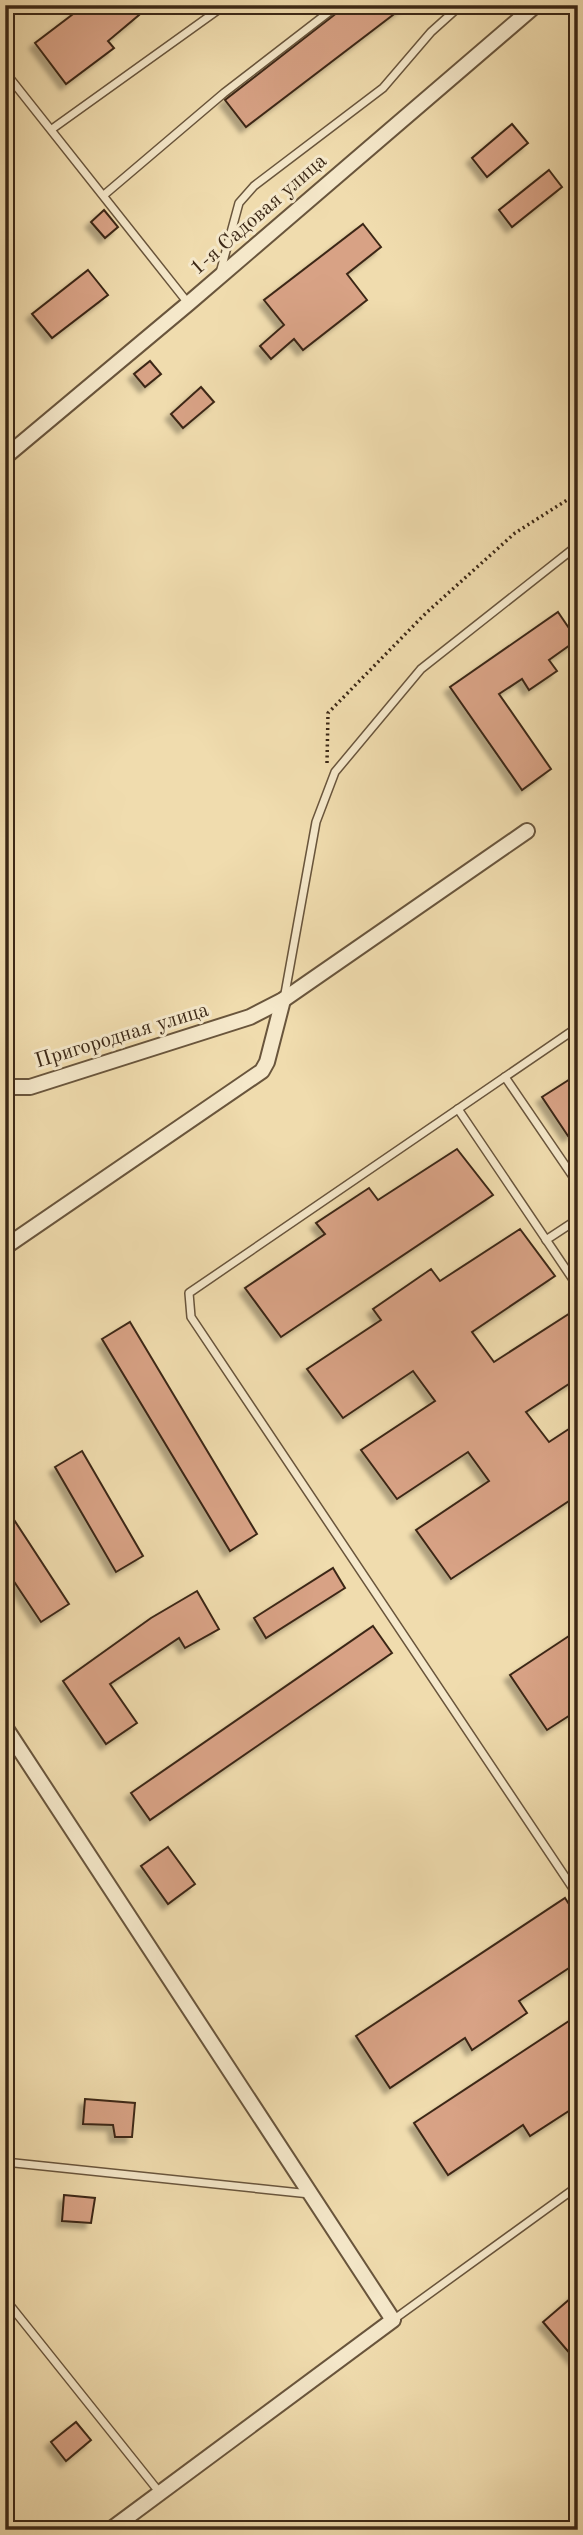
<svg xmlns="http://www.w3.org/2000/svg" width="583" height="2535" viewBox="0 0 583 2535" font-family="'Old Standard TT',serif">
<defs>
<filter id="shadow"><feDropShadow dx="-5.5" dy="5.5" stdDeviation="2" flood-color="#0004"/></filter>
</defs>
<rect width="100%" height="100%" fill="#f0dcae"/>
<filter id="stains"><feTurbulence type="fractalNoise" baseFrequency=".00286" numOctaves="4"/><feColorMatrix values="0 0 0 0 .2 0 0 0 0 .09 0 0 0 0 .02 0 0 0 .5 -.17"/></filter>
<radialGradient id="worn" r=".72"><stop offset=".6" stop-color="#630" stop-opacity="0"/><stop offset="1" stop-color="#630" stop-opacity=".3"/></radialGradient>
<!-- building -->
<g fill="#d8a285" stroke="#3c2816" stroke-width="2" filter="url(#shadow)">
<path d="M85,5H131L139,15L108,41L114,48L66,84L35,43Z"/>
<path d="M347,5H406L246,127L225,100Z"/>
<path d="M512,124L528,143L487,177L472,158Z"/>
<path d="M549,170L562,187L512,227L499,210Z"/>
<path d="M104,210L118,227L105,238L91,222Z"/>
<path d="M363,224L381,247L347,274L367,300L303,350L294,339L271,359L260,346L284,325L264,300Z"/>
<path d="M88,270L108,295L52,338L32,314Z"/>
<path d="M150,361L161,374L145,387L134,374Z"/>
<path d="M201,387L214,402L183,428L171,414Z"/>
<path d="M558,612L577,640L549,660L557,671L529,690L522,679L499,694L551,769L522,790L450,687Z"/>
<path d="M578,1074V1130L568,1136L542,1097Z"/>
<path d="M457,1149L493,1195L281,1337L245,1288L325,1234L316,1223L369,1188L378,1200Z"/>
<path d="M520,1229L555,1276L472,1332L494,1362L578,1308V1378L526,1412L549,1442L578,1423V1495L451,1579L416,1530L489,1481L468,1452L397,1499L361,1450L435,1401L413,1371L343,1418L307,1369L381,1320L373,1309L431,1269L440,1281Z"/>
<path d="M130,1322L257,1534L230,1551L102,1339Z"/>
<path d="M82,1451L143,1556L116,1572L55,1467Z"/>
<path d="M5,1506L69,1604L41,1622L5,1568Z"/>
<path d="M333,1568L345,1588L266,1638L254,1618Z"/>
<path d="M197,1591L219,1629L185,1648L179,1638L110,1684L137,1723L106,1744L63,1681L151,1618Z"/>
<path d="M373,1626L392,1653L150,1820L131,1793Z"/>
<path d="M578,1630V1710L547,1730L510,1675Z"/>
<path d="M168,1847L195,1884L168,1904L141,1866Z"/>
<path d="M565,1898L578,1918V1962L519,2001L527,2013L472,2050L465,2038L390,2088L356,2036Z"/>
<path d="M578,2015V2105L530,2136L523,2125L448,2175L414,2123Z"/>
<path d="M85,2099L135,2103L132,2137H115L113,2125L83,2124Z"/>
<path d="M64,2195L95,2198L91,2223L62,2221Z"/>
<path d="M578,2292V2363L543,2322Z"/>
<path d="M76,2422L91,2440L66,2461L51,2442Z"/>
</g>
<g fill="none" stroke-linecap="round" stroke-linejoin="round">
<!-- service casing -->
<g stroke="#69553c" stroke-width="10">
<g id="service">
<path d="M5,72L188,303"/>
<path d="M52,129L225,5"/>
<path d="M104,195L224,93L338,5"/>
<path d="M220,273L239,203L254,186L383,88L431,32L461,5"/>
<path d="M284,999L316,822L335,772L421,669L578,545"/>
<path d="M578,1027L189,1293L191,1317L578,1896"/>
<path d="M505,1077L578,1184"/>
<path d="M458,1109L578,1287"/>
<path d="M546,1240L578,1219"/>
<path d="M5,2162L310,2194"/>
<path d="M5,2299L160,2493"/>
<path d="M393,2320L578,2186"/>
</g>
</g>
<!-- minor casing -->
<g stroke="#69553c" stroke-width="18">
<g id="minor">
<path d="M5,457L189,303L536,5"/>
<path d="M5,1087H30L250,1017L283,1000L527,831"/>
<path d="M5,1247L262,1071L267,1062L283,1000"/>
<path d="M5,1727L393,2320L110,2530"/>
</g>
</g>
<!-- path -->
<path stroke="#3c2816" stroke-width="3.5" stroke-dasharray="2 3.5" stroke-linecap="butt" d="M327,763L328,713L426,613L515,533L578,493"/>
<!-- service -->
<use href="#service" stroke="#f5e8ca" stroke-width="7"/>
<!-- minor -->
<use href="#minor" stroke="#f5e8ca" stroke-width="14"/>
</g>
<g text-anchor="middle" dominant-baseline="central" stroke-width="6" stroke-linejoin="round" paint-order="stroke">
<!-- street labels -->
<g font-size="21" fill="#3c2816" stroke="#f5e8ca">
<text transform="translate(259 215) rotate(-41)">1-я Садовая улица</text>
<text transform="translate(122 1036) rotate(-17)">Пригородная улица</text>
</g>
</g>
<!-- margin -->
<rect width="583" height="2535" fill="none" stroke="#f0dcae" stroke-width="28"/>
<rect x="7" y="7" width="569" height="2521" fill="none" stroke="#3c2816" stroke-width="3.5"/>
<rect x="14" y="14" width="555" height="2507" fill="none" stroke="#3c2816" stroke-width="2"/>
<rect width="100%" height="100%" filter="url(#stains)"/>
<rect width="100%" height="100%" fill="url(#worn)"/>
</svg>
